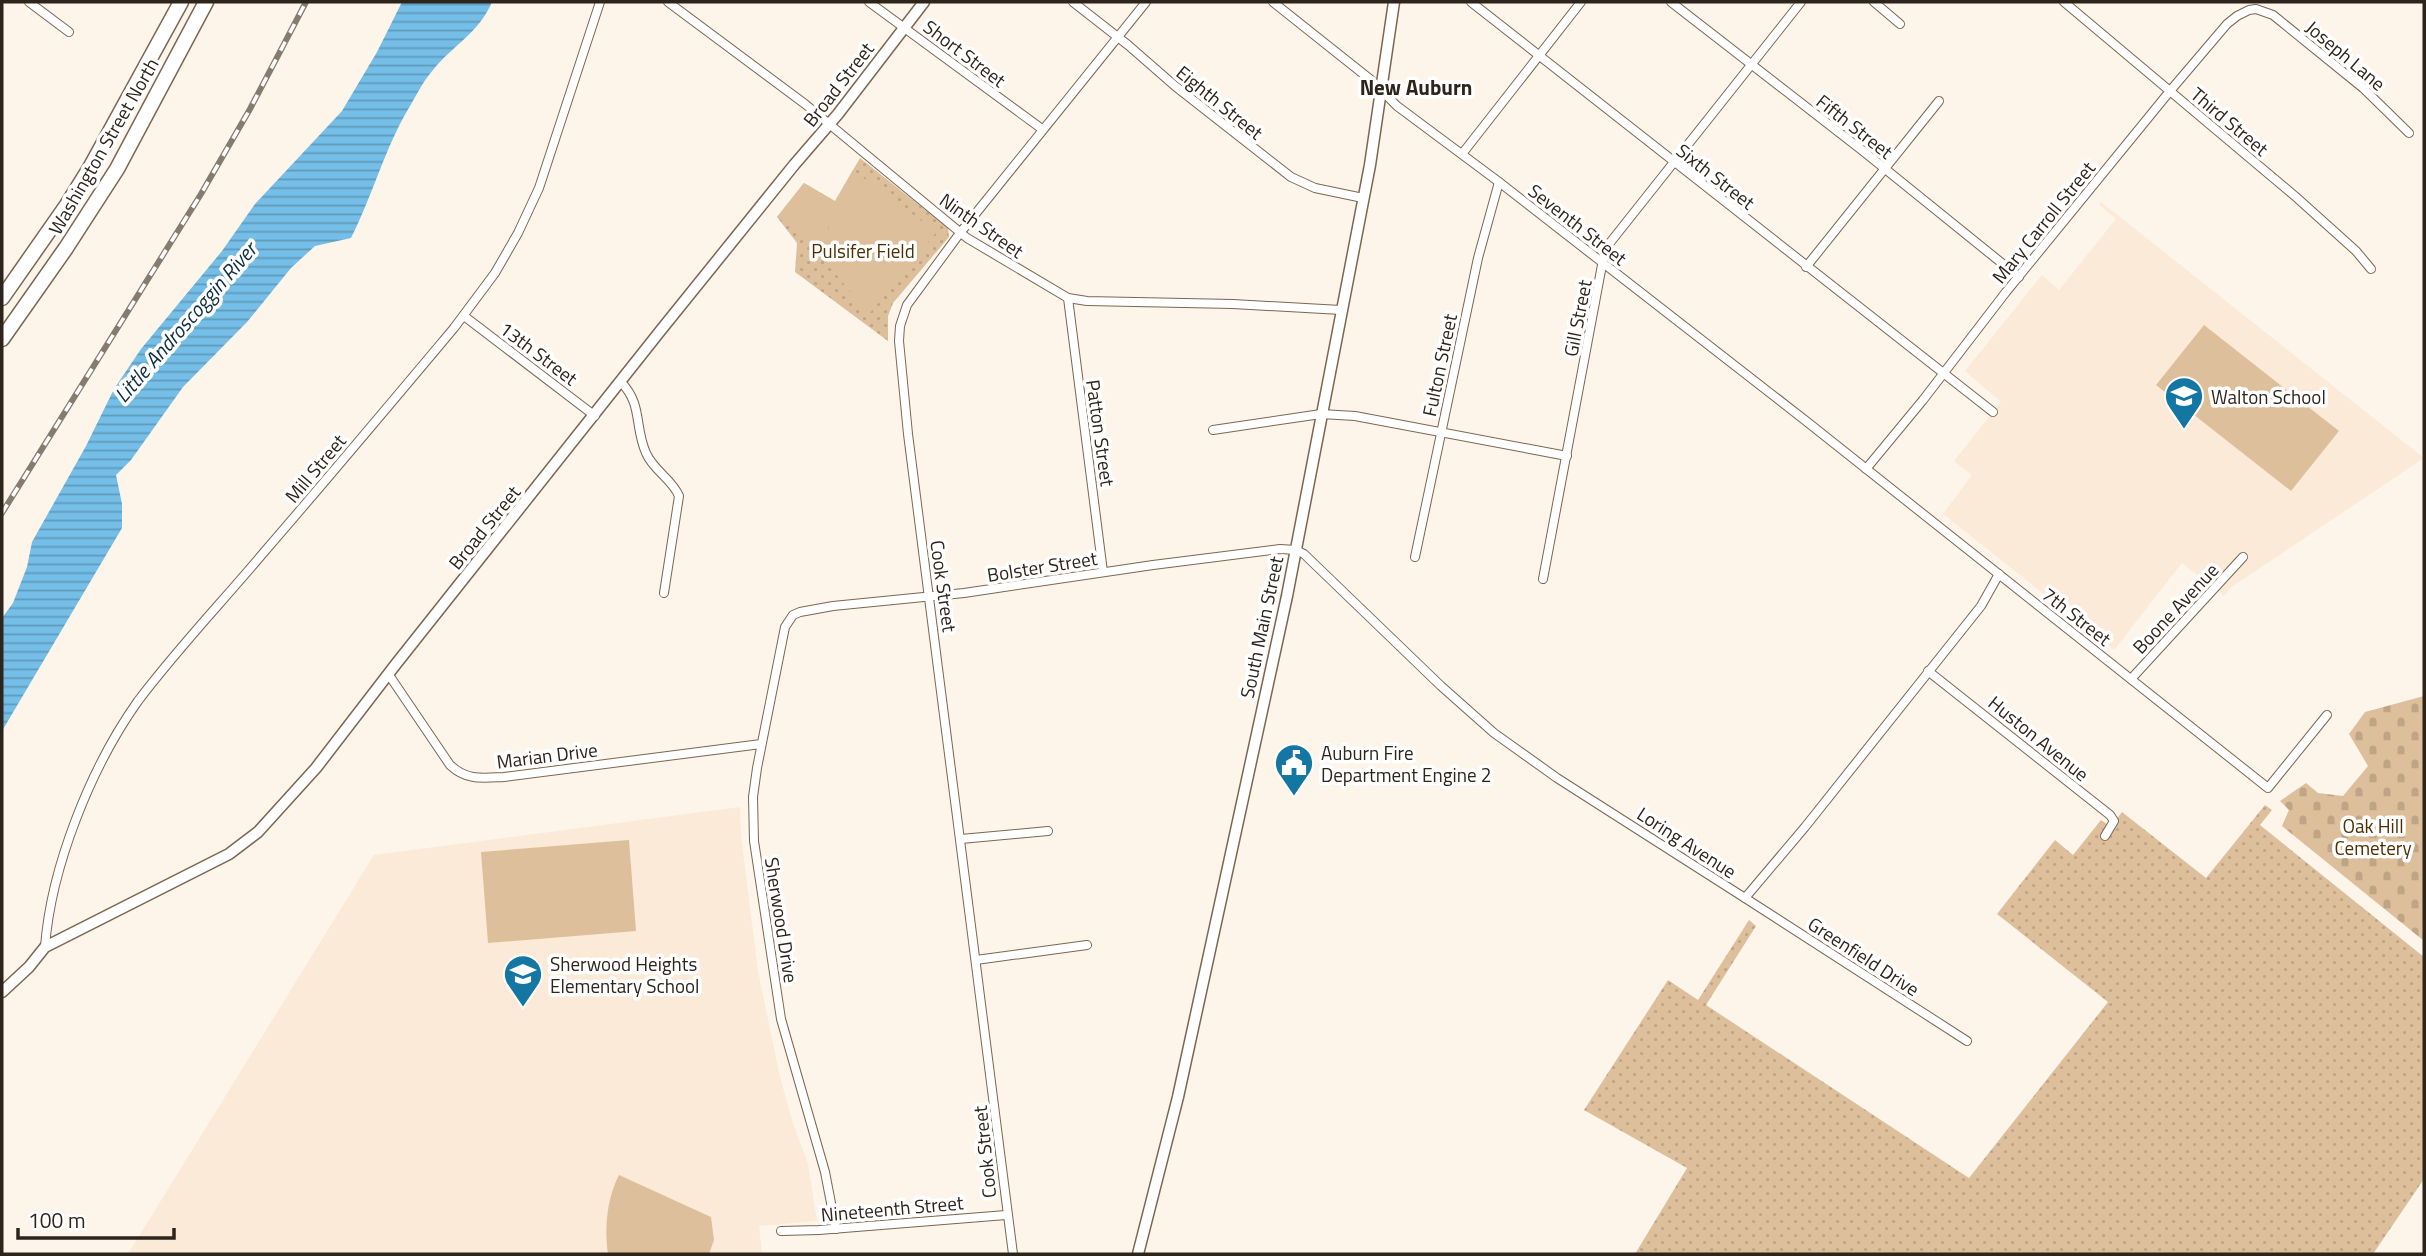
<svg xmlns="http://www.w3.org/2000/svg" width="2426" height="1256" viewBox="0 0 2426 1256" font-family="'Titillium Web',sans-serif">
<defs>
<pattern id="cemetery-stones" width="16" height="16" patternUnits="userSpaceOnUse" patternTransform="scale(1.75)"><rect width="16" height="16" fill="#debf9c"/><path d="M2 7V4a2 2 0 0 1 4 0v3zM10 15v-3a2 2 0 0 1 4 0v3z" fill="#bfa486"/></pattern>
<pattern id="park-dots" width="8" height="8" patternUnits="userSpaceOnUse" patternTransform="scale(1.75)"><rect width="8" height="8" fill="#debf9c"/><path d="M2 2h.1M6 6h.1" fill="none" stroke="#bfa486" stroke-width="1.8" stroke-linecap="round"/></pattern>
<pattern id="water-rules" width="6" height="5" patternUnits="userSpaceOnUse" patternTransform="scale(1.75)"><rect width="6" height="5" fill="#74bee7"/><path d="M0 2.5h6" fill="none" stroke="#609aba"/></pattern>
</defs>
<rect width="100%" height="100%" fill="#fdf4ea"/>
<!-- built -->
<g fill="#fbead7">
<path d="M2101,202L2424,458L2230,588L2224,596L2182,563L2114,650L1943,514L1972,475L1954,461L2001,402L1965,371L2042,275L2059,290L2116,219L2099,204Z"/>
<path d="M740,807L741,836L758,971L779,1073L791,1117L808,1164L817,1221L759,1226L762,1254H128L374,855Z"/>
</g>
<!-- cemetery -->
<path fill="url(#cemetery-stones)" d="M2424,696V941L2282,826L2289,810L2280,801L2306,783L2318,793L2343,796L2368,766L2349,734L2365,712Z"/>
<!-- park -->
<g fill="url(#park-dots)">
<path d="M860,158L948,228L949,237L893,303L888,316V341L795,272L797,243L777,217L804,183L835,201Z"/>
<path d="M2265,805L2272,810L2260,825L2424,957V1179L2373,1254H1635L1687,1168L1584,1110L1668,980L1698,1000L1749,920L1756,926L1706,1005L1969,1178L2108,1002L1997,914L2055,840L2073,855L2101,820L2111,827L2122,812L2206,878Z"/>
</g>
<!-- pitch -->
<g fill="#debf9c">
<path d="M853,170L923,222L935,229V234L869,314L838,277L828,247L829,218L822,243L815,247L777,217L804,183L834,201L830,216L837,198Z"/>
<path d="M2204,325L2339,431L2291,491L2156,385Z"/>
<path d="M629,840L636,931L488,943L481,852Z"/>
<path d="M619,1175L711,1217L714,1240L709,1254H608C604,1229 607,1198 619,1175Z"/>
</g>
<!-- water -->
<path fill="url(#water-rules)" d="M402,2H492C478,34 454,44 433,70C424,80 417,94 410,106C385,147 373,195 351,238L315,246L291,268L247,322L183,387L131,460L116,475L122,504V528L2,731V618L13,603L27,567L32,542L86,446L114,389L141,349L222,251L255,204L342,111L377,52Z"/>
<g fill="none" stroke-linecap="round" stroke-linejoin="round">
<!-- minor casing -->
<g stroke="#7b6751" stroke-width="10">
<g id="minor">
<path d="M29,2L69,32"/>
<path d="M668,2L805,104L967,238L1068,298L1087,301L1233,304L1341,310"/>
<path d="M869,2L1042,129"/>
<path d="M1073,2L1128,45L1175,86L1291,177L1315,188L1363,198"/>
<path d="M1273,2L1371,80L1397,106L1499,182L1806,421L2268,788L2327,715"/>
<path d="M1471,2L1993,412"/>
<path d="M1671,2L1863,151L2019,277"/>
<path d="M1874,2L1900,24"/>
<path d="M2064,2L2296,197L2356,251L2371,269"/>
<path d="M1462,154L1581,2"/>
<path d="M1806,267L1939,101"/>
<path d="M1068,298L1103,572"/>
<path d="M464,316L595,416"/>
<path d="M621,382C643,405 634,426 646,453C653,470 672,479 679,496L664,593"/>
<path d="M1213,430L1321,414L1355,416L1567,456"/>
<path d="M1866,469L1923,400L2006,292L2170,91L2227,24L2237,16L2249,10L2256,9L2273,15L2363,88L2409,133"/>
<path d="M1415,557L1478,258L1499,182"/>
<path d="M1543,579L1605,249L1801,2"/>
<path d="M1928,671L2110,815L2114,821L2105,836"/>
<path d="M389,675L450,765C467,781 483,778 504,777L761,744"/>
<path d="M2131,679L2243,557"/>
<path d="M961,839L1048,831"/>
<path d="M1745,898L1967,1041"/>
<path d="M45,947C51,867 91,767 138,701C177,649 223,601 265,551C329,477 391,403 454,328L495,273L518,233L539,188L600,2"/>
<path d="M976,960L1087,945"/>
<path d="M836,1229L825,1172L781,1019L754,841L753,797L757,768L785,627L793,615L800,612L833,606L964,593L1153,565L1280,549L1296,550L1304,554L1441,686L1494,733L1557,778L1745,898L1805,827L1981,606L1999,574"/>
<path d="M781,1231L819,1230L1006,1215"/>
<path d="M1013,1254L908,434L899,341L900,326L907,305L960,233L1146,2"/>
</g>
</g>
<!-- tertiary casing -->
<g stroke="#7b6751" stroke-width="13">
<g id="tertiary">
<path d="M2,992L29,967L45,947L229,854L258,832L316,768L396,664L661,330L794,165L838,114L924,2"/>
<path d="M1138,1254L1178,1097L1287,596L1370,165L1394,2"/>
</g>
</g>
<!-- trunk casing -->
<g stroke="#7b6751" stroke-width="17">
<g id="trunk">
<path d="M2,298L67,205L90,168L181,2"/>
<path d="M2,339L66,248L117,169L206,2"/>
</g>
</g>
<!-- minor -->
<use href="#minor" stroke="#fff" stroke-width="8"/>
<!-- tertiary -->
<use href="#tertiary" stroke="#fff" stroke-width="10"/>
<!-- trunk -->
<use href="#trunk" stroke="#fff" stroke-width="14"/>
<!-- rail casing -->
<g stroke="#847b71" stroke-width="6">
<path id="rail" d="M2,513L201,194L250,109L306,2"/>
</g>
<!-- rail -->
<use href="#rail" stroke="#fff" stroke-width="3.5" stroke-dasharray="10" stroke-linecap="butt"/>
</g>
<!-- icons -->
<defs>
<g id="school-pin" transform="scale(2.0125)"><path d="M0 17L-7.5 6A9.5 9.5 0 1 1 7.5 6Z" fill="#1477a3" stroke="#fff"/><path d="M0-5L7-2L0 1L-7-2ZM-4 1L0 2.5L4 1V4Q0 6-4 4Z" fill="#fff"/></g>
<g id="civic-pin" transform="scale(2.0125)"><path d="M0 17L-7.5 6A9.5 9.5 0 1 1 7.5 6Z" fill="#1477a3" stroke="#fff"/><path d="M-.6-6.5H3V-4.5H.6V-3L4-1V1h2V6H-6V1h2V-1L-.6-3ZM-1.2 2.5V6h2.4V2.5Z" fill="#fff"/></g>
</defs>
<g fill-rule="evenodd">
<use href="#school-pin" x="2184" y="396"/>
<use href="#civic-pin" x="1294" y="763"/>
<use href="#school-pin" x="523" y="974"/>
</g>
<g text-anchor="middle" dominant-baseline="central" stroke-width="7" stroke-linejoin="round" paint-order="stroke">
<!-- street labels -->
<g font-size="19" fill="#2d241b" stroke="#fff">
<text transform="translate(965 53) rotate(37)">Short Street</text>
<text transform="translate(2346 55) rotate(40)">Joseph Lane</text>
<text transform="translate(838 84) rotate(-52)">Broad Street</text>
<text transform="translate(1220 102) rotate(39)">Eighth Street</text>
<text transform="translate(2230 121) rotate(40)">Third Street</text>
<text transform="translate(1855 126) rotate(38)">Fifth Street</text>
<text transform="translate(103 146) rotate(-60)">Washington Street North</text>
<text transform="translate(1716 176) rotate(38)">Sixth Street</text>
<text transform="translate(2043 222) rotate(-51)">Mary Carroll Street</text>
<text transform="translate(1578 224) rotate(38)">Seventh Street</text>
<text transform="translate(982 225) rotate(35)">Ninth Street</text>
<text transform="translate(1577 318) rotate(-79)">Gill Street</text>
<text transform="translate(539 353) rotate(37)">13th Street</text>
<text transform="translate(1439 365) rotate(-78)">Fulton Street</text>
<text transform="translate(1101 433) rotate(82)">Patton Street</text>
<text transform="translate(315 468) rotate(-50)">Mill Street</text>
<text transform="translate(484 527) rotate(-51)">Broad Street</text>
<text transform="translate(1042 566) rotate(-9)">Bolster Street</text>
<text transform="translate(944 586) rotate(82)">Cook Street</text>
<text transform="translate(2175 608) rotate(-47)">Boone Avenue</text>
<text transform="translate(2077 616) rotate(38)">7th Street</text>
<text transform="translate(1261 627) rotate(-78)">South Main Street</text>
<text transform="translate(2039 738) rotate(39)">Huston Avenue</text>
<text transform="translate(547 755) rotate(-7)">Marian Drive</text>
<text transform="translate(1687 842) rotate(33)">Loring Avenue</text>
<text transform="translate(782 920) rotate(81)">Sherwood Drive</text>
<text transform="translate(1864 956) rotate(33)">Greenfield Drive</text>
<text transform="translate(984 1152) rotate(-96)">Cook Street</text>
<text transform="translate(892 1208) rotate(-5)">Nineteenth Street</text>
</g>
<!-- park labels -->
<g font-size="19" fill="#4e2e00" stroke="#fff">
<text x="863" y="250">Pulsifer Field</text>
<text x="2373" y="825">Oak Hill<tspan x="2373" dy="22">Cemetery</tspan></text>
</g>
<!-- poi labels -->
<g font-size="19" fill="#2d241b" stroke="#fff" text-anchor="start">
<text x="2211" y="396">Walton School</text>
<text x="1321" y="752">Auburn Fire<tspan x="1321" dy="22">Department Engine 2</tspan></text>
<text x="550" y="963">Sherwood Heights<tspan x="550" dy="22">Elementary School</tspan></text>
</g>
<!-- neighbourhood labels -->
<g font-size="21" font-weight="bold" fill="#2d241b" stroke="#fff">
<text x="1416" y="87">New Auburn</text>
</g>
<!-- water labels -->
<g font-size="21" font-style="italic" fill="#0c2e3f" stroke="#fff">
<text transform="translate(185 322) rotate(-49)">Little Androscoggin River</text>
</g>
</g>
<!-- border -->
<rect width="2426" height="1256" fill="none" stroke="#2d241b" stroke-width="7"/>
<!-- scale -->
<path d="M18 1228v10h156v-10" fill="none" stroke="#2d241b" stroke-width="3.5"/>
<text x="28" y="1228" font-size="21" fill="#2d241b" stroke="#ffffff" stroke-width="5" paint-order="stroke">100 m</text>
</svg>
